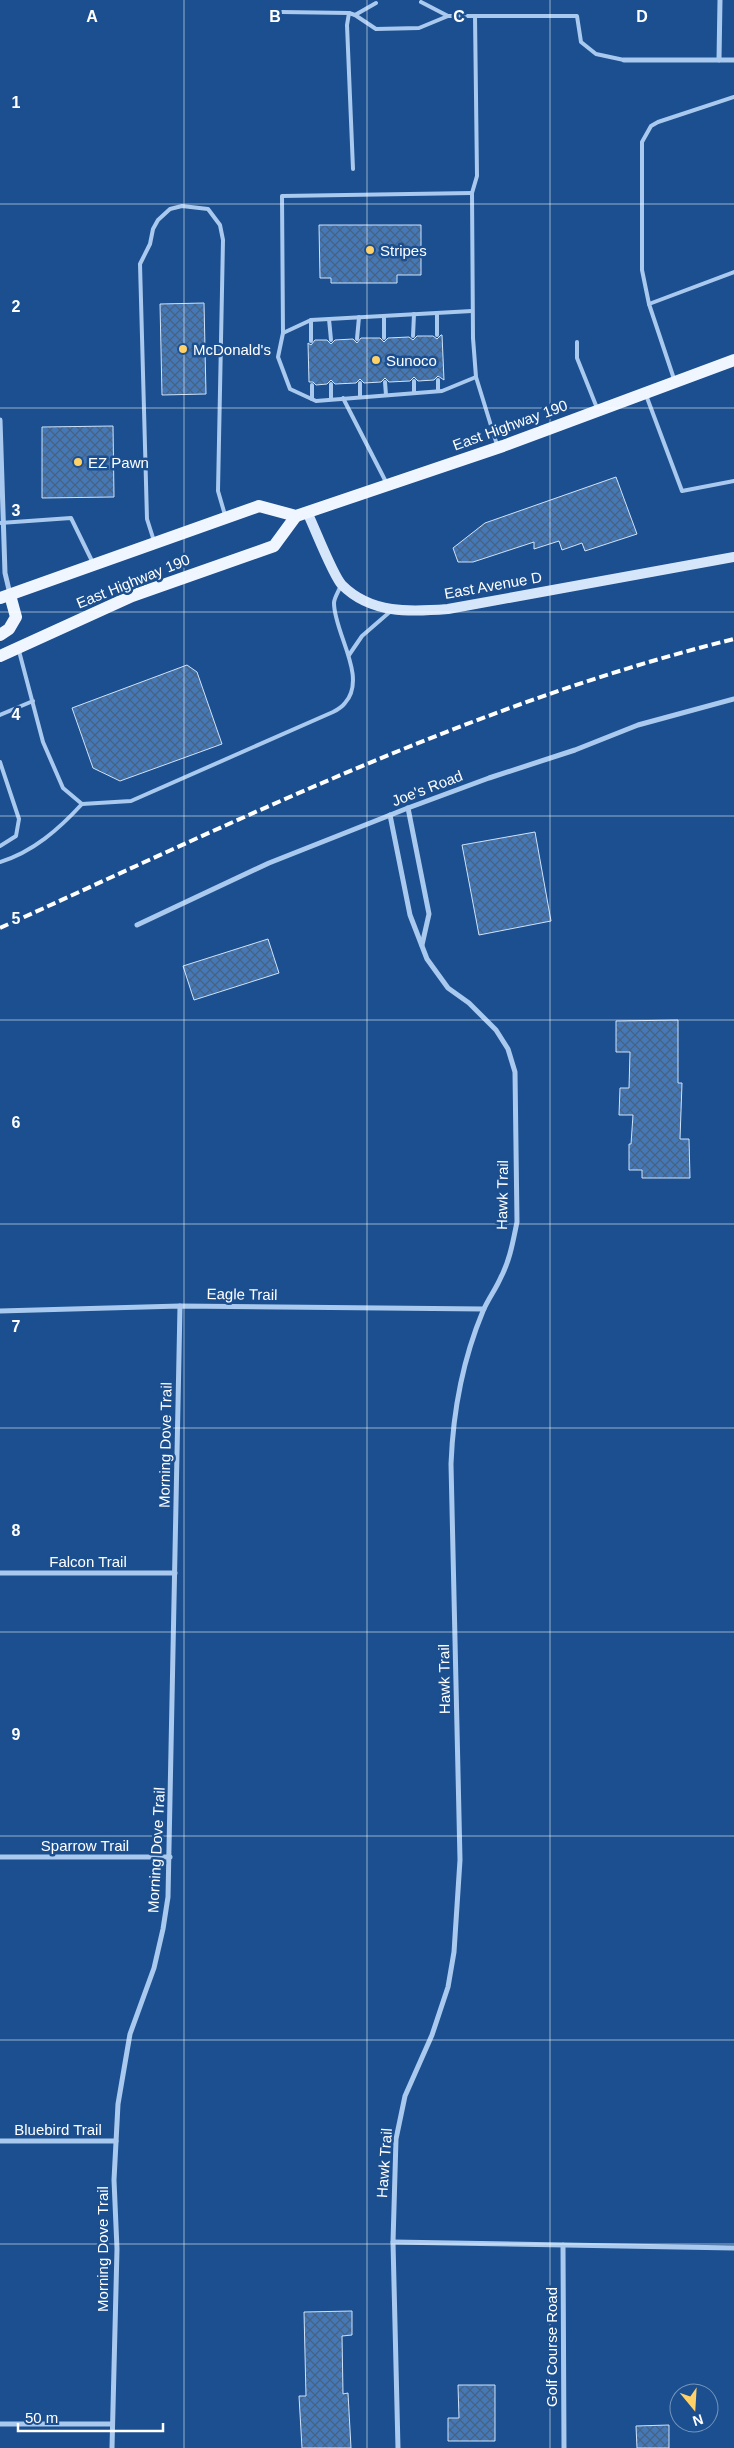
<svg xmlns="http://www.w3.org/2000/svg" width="734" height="2448" viewBox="0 0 734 2448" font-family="Helvetica,sans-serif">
<defs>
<pattern id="building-cross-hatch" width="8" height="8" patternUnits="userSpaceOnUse" patternTransform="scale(1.25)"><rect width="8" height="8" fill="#4478b7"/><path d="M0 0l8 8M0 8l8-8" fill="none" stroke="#486282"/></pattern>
</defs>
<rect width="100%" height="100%" fill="#1b4f8f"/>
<!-- building -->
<g fill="url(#building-cross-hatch)" stroke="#cfe3fa">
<path d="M319,225H421V275H397V283H331V278H320Z"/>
<path d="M204,303L206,394L162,395L160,304Z"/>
<path d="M441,335H442L444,380L438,376L434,380L418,381L414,377L410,381L389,382L385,378L381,382L364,383L360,379L356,383L335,384L331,380L327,384L316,385L313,382H309L308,343L311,345L315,340H327L331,344L335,340L353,339L357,343L361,338H380L384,342L388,338L409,337L413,340L417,336H433L437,339Z"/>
<path d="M113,426L114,497L42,498V427Z"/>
<path d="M616,477L637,534L585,551L582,543L562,550L559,541L534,549V542L473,562H458L453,548L485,523Z"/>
<path d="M187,665L197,672L222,744L120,781L93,768L72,708Z"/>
<path d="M535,832L551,921L479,935L462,845Z"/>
<path d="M268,939L279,973L194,1000L183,966Z"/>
<path d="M678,1020V1083H682L680,1139H689L690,1178H642V1170H629V1144H631L633,1115H619L620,1088H629L630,1052H616V1021Z"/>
<path d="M352,2311V2335L342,2336L343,2394L348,2393L351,2448H302L299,2396H306L304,2312Z"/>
<path d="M458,2385H495V2441H448V2418H459Z"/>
<path d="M669,2425V2448H637L636,2426Z"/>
</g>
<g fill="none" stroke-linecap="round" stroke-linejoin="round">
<!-- lane -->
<g stroke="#a9c9ee" stroke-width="4">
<path d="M376,3L355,15L376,29L419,28L448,16L421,2"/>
<path d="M282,12L349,13"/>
<path d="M448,16H577L581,42L596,54L624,60"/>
<path d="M475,16L477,176L472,193L473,338L476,377L497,445"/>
<path d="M353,169L347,25L349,13L355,15"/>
<path d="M649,304L642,270V142L651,126L658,122L734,97"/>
<path d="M472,311L311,320L283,333L278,357L290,389L316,401L442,391L476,377"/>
<path d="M384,316V338"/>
<path d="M329,319L331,340"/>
<path d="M311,320V341"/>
<path d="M283,333L282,196L472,193"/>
<path d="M437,335V313"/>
<path d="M413,336L414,314"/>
<path d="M357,339L359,317"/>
<path d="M577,342V358L597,408"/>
<path d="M674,379L649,304L734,272"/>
<path d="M438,380V391"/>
<path d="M414,381V393"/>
<path d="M385,382L386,395"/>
<path d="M360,383V397"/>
<path d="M331,384V399"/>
<path d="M646,395L682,491L734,481"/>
<path d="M343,398L386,482"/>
<path d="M312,399V385"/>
<path d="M0,523L71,518L93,563"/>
<path d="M154,541L147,519L140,264L150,244L153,229L158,220L170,209L182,206L208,209L220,225L223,240L218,491L225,515"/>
<path d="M19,651L43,742L63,788L82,804L131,801L333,712C337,710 342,707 345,703C368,677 334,633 334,603C334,598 339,591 341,585"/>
<path d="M349,655L362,636L392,610"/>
<path d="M0,715L33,701"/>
<path d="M0,762L19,819L16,836L0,846"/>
<path d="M0,862C33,852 59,829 82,804"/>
</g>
<!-- street -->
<g stroke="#a9c9ee" stroke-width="5">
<path d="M624,60H734"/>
<path d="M719,60L720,0"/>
<path d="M0,420L5,573L10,594"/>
<path d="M408,808L429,914L422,945"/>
<path d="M390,815L410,915L427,959L448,988L469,1003L496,1030L508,1049L515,1072L517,1222C513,1241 510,1260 501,1277C496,1289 488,1299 483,1311C463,1359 453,1412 451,1464L460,1860L454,1952L448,1987L432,2035L405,2096L396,2139L393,2242L398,2448"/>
<path d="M137,925L269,863L408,808L489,778L575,750L638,725L734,699"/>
<path d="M0,1311L180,1306L484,1309"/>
<path d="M0,1573H175"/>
<path d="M0,1857H170"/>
<path d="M0,2141H116"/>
<path d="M393,2242L734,2248"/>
<path d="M563,2245L564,2448"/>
<path d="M0,2424H112"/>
<path d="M112,2448L117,2249L114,2180L118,2104L130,2034L154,1968L163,1929L168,1897L180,1306"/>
</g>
<!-- secondary -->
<path stroke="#d6e6fa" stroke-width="10" d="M307,512C314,526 333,576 342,585C371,614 410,612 448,609L734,557"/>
<!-- primary -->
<g stroke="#f0f6ff" stroke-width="12">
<path d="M0,598L259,506L296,516L503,446L734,360"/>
<path d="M0,635L9,629L16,617L10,595"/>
<path d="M0,656L132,596L274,546L296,516"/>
</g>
<!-- rail -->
<path stroke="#fff" stroke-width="4" stroke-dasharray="9 4" stroke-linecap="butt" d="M0,928C239,820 478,702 734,639"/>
</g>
<!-- grid -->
<path fill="none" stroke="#fff" stroke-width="1" stroke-opacity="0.55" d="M184,0V2448M367,0V2448M550,0V2448M0,204H734M0,408H734M0,612H734M0,816H734M0,1020H734M0,1224H734M0,1428H734M0,1632H734M0,1836H734M0,2040H734M0,2244H734"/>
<!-- markers -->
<g fill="#ffd166" stroke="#1b4f8f" stroke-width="2">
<circle cx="370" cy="250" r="5"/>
<circle cx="183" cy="349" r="5"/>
<circle cx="376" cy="360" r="5"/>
<circle cx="78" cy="462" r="5"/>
</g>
<g text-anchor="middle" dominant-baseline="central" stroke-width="5" stroke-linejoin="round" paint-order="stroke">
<!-- poi labels -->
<g font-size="15" fill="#fff" stroke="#1b4f8f" text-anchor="start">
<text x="380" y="250">Stripes</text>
<text x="193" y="349">McDonald's</text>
<text x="386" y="360">Sunoco</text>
<text x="88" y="462">EZ Pawn</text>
</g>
<!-- street labels -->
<g font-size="15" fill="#fff" stroke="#1b4f8f">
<text transform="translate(510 425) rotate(-20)">East Highway 190</text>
<text transform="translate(133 581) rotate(-22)">East Highway 190</text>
<text transform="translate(493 585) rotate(-10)">East Avenue D</text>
<text transform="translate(427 788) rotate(-21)">Joe's Road</text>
<text transform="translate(502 1195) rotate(-89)">Hawk Trail</text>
<text transform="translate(242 1294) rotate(1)">Eagle Trail</text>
<text transform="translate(165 1445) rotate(-89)">Morning Dove Trail</text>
<text x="88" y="1561">Falcon Trail</text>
<text transform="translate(444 1679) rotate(-91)">Hawk Trail</text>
<text x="85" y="1845">Sparrow Trail</text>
<text transform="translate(156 1850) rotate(-87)">Morning Dove Trail</text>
<text x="58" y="2129">Bluebird Trail</text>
<text transform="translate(384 2163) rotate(-86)">Hawk Trail</text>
<text transform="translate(102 2249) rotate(-90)">Morning Dove Trail</text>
<text transform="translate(551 2347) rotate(-90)">Golf Course Road</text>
</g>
</g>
<g font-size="16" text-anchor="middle" font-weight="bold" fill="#fff" stroke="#1b4f8f" stroke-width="5" stroke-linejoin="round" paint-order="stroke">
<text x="92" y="22">A</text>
<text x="275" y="22">B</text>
<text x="459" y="22">C</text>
<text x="642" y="22">D</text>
<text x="16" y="108">1</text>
<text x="16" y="312">2</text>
<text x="16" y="516">3</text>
<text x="16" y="720">4</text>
<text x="16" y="924">5</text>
<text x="16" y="1128">6</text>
<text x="16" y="1332">7</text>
<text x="16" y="1536">8</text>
<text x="16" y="1740">9</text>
</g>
<!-- north arrow -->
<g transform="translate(694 2408) rotate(162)"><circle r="24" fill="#1b4f8f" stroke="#7695bc"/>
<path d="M0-4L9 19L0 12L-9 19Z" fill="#ffd166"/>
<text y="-8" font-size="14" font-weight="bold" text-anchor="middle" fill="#ffffff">N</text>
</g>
<!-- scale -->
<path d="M18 2423v8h145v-8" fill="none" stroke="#ffffff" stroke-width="2.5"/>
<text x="25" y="2423" font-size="15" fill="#ffffff" stroke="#1b4f8f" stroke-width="4" paint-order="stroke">50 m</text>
</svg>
